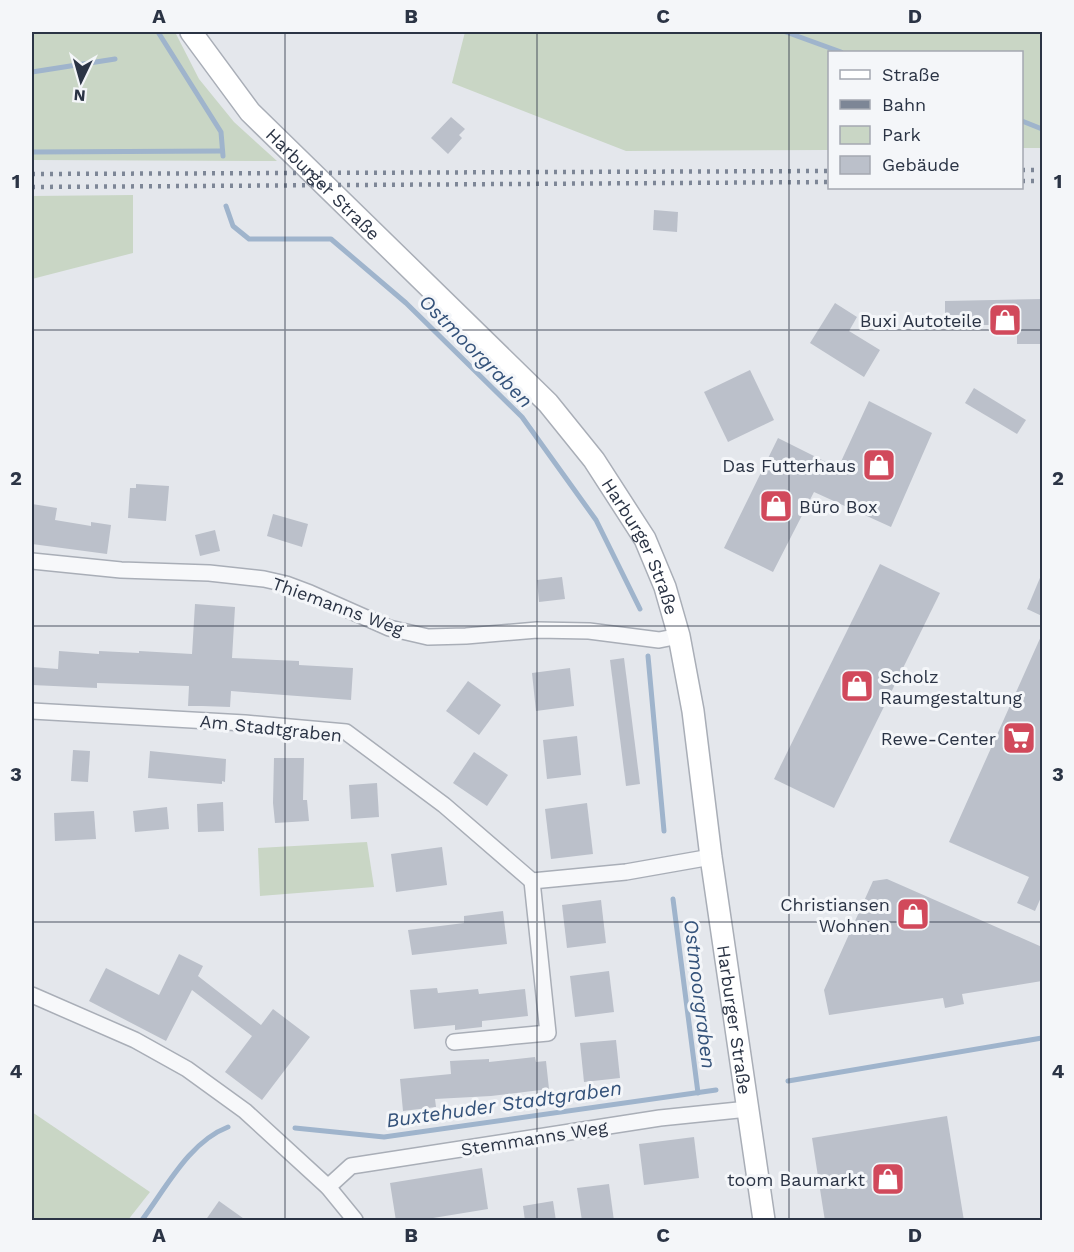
<svg xmlns="http://www.w3.org/2000/svg" width="1074" height="1252" viewBox="0 0 1074 1252" font-family="'Work Sans',sans-serif">
<rect width="100%" height="100%" fill="#e4e7ec"/>
<!-- green -->
<g fill="#c9d6c5">
<path d="M32,32H175L199,79L234,122L277,161L32,160Z"/>
<path d="M465,32H1042V148H1022V52H830L829,150L626,151L452,83Z"/>
<path d="M133,195V253L32,279V196Z"/>
<path d="M367,842L374,887L260,896L258,848Z"/>
<path d="M32,1112L150,1192L128,1220H32Z"/>
</g>
<g fill="none" stroke-linecap="round" stroke-linejoin="round">
<!-- stream -->
<g stroke="#9fb4cc" stroke-width="5">
<path d="M158,32L221,132L223,156"/>
<path d="M786,32L841,52"/>
<path d="M32,72L115,59"/>
<path d="M1022,121L1042,129"/>
<path d="M32,152L222,151"/>
<path d="M226,206L233,226L249,239H331L406,303L522,417L596,520L640,609"/>
<path d="M648,656L664,831"/>
<path d="M673,899L698,1093"/>
<path d="M788,1081L1042,1038"/>
<path d="M295,1128L384,1137L716,1090"/>
<path d="M142,1220C166,1188 189,1142 228,1127"/>
</g>
</g>
<!-- building -->
<g fill="#bbc0ca">
<path d="M451,117L465,129L459,135L462,138L448,154L431,138Z"/>
<path d="M654,210L678,212L677,232L653,230Z"/>
<path d="M1042,299V344H1017V325H967V315H945V301Z"/>
<path d="M835,303L857,317L849,331L880,350L864,377L810,343Z"/>
<path d="M750,370L774,420L728,442L704,392Z"/>
<path d="M974,388L1026,420L1017,434L965,403Z"/>
<path d="M869,401L932,433L891,527L814,492L773,572L724,548L778,438L838,468Z"/>
<path d="M136,484L169,486L166,521L128,518L130,488H136Z"/>
<path d="M32,504L57,508L55,520L91,526V522L111,525L107,554L32,544Z"/>
<path d="M273,514L308,524L302,547L267,536Z"/>
<path d="M215,530L220,551L200,556L195,535Z"/>
<path d="M880,564L940,593L834,808L774,779Z"/>
<path d="M1042,573V616L1027,609Z"/>
<path d="M562,577L565,599L539,602L537,580Z"/>
<path d="M195,604L235,607L232,658L299,661V665L353,668L351,700L231,691L230,707L202,706H188L189,686L97,683V688L32,685V667L58,669L59,651L99,654V651L139,653V651L192,654Z"/>
<path d="M1042,634V895L1035,911L1017,903L1029,877L949,842Z"/>
<path d="M624,658L640,784L626,786L610,660Z"/>
<path d="M570,668L574,706L536,711L532,673Z"/>
<path d="M468,681L501,705L479,735L446,711Z"/>
<path d="M577,736L581,775L547,779L543,740Z"/>
<path d="M73,750L90,751L88,782L71,781Z"/>
<path d="M150,751L226,759L225,782L222,781V784L148,778Z"/>
<path d="M474,752L508,775L487,806L453,783Z"/>
<path d="M274,758H304L303,800H307L309,821L275,823L273,803Z"/>
<path d="M377,783L379,817L351,819L349,785Z"/>
<path d="M223,802L224,831L198,832L197,804Z"/>
<path d="M587,803L593,854L551,859L545,809Z"/>
<path d="M167,807L169,829L135,832L133,811Z"/>
<path d="M94,811L96,839L55,841L54,813Z"/>
<path d="M442,847L447,885L396,892L391,854Z"/>
<path d="M887,879L1042,947V981L962,994L964,1004L945,1008L943,998L829,1015L824,990L873,881Z"/>
<path d="M601,900L606,943L567,948L562,905Z"/>
<path d="M503,911L507,944L412,955L408,930L464,923V916Z"/>
<path d="M179,954L203,966L198,976L261,1025L273,1009L310,1037L262,1100L225,1072L252,1036L192,990L166,1041L89,1001L106,968L159,995Z"/>
<path d="M609,971L614,1012L575,1017L570,976Z"/>
<path d="M437,988L438,993L478,989L479,994L525,989L528,1016L482,1021V1027L455,1030V1025L414,1029L410,990Z"/>
<path d="M616,1040L620,1078L584,1082L580,1043Z"/>
<path d="M535,1057L536,1062L546,1061L549,1089L491,1096L435,1099L436,1107L403,1111L400,1079L451,1074L450,1061L489,1059V1062Z"/>
<path d="M947,1116L964,1221H825L812,1138Z"/>
<path d="M694,1137L699,1178L644,1185L639,1144Z"/>
<path d="M482,1168L488,1209L427,1219L428,1221H396L390,1183Z"/>
<path d="M609,1184L614,1221H582L577,1188Z"/>
<path d="M219,1201L247,1221H205Z"/>
<path d="M553,1201L556,1221H525L523,1206Z"/>
</g>
<g fill="none" stroke-linecap="round" stroke-linejoin="round">
<!-- street casing -->
<g stroke="#a9aeb7" stroke-width="18">
<g id="street">
<path d="M32,561L121,570L209,573L264,579L286,584L310,593L389,628L428,637L466,636L537,630L589,631L659,640L679,636"/>
<path d="M32,711L245,723L346,732L444,805L532,881L626,872L711,857"/>
<path d="M32,995L135,1040L187,1069L245,1111L328,1187L355,1220"/>
<path d="M454,1042L548,1033L532,881"/>
<path d="M328,1187L351,1166L660,1118L748,1109"/>
</g>
</g>
<!-- secondary casing -->
<g stroke="#a9aeb7" stroke-width="24">
<g id="secondary">
<path id="s1" d="M191,32L250,112L548,403L594,460L645,539L665,587L679,636L693,711L711,857L764,1220"/>
</g>
</g>
<!-- street -->
<use href="#street" stroke="#f7f8fa" stroke-width="15"/>
<!-- secondary -->
<use href="#secondary" stroke="#fff" stroke-width="21"/>
<!-- rail -->
<g stroke="#7d8696" stroke-width="4.5" stroke-dasharray="3 6" stroke-linecap="butt">
<path d="M1022,170H1042"/>
<path d="M32,174L830,171"/>
<path d="M1022,181H1042"/>
<path d="M32,187L830,182"/>
</g>
</g>
<!-- grid -->
<path fill="none" stroke="#2b3445" stroke-width="1.5" stroke-opacity="0.55" d="M285,32V1220M537,32V1220M789,32V1220M32,330H1042M32,626H1042M32,922H1042"/>
<!-- icons -->
<defs>
<g id="shop-square" transform="scale(1.725)"><rect x="-9" y="-9" width="18" height="18" rx="4" fill="#d1495b" stroke="#f4f6f9"/><path d="M-5-2.5h2.3a2.7 3.5 0 0 1 5.4 0H5L5.5 6h-11ZM-1.5-2.5h3a1.5 2.3 0 0 0-3 0Z" fill="#fff"/></g>
<g id="supermarket-square" transform="scale(1.725)"><rect x="-9" y="-9" width="18" height="18" rx="4" fill="#d1495b" stroke="#f4f6f9"/><path d="M-6-5.5h2.5l.6 2H6L4.5 2H-2.5L-4.4-4H-6ZM-1.5 3.2a1.3 1.3 0 1 0 .1 0ZM3 3.2a1.3 1.3 0 1 0 .1 0Z" fill="#fff"/></g>
</defs>
<g fill-rule="evenodd">
<use href="#shop-square" x="1005" y="320"/>
<use href="#shop-square" x="879" y="465"/>
<use href="#shop-square" x="776" y="506"/>
<use href="#shop-square" x="857" y="686"/>
<use href="#supermarket-square" x="1019" y="738"/>
<use href="#shop-square" x="913" y="914"/>
<use href="#shop-square" x="888" y="1179"/>
</g>
<g text-anchor="middle" dominant-baseline="central" stroke-width="6" stroke-linejoin="round" paint-order="stroke">
<!-- street labels -->
<g font-size="18" fill="#2b3445" stroke="#f4f6f9">
<text stroke="none"><textPath href="#s1" startOffset="202">Harburger Straße</textPath></text>
<text stroke="none"><textPath href="#s1" startOffset="688">Harburger Straße</textPath></text>
<text transform="translate(338 606) rotate(20)">Thiemanns Weg</text>
<text transform="translate(271 728) rotate(6)">Am Stadtgraben</text>
<text stroke="none"><textPath href="#s1" startOffset="1174">Harburger Straße</textPath></text>
<text transform="translate(534 1138) rotate(-9)">Stemmanns Weg</text>
</g>
<!-- poi labels -->
<g font-size="18" fill="#2b3445" stroke="#f4f6f9" text-anchor="end">
<text x="982" y="320">Buxi Autoteile</text>
<text x="856" y="465">Das Futterhaus</text>
<text x="799" y="506" text-anchor="start">Büro Box</text>
<text x="880" y="676" text-anchor="start">Scholz<tspan x="880" dy="21">Raumgestaltung</tspan></text>
<text x="996" y="738">Rewe-Center</text>
<text x="890" y="904">Christiansen<tspan x="890" dy="21">Wohnen</tspan></text>
<text x="865" y="1179">toom Baumarkt</text>
</g>
<!-- water labels -->
<g font-size="20" font-style="italic" fill="#34527a" stroke="#f4f6f9">
<text transform="translate(476 351) rotate(45)">Ostmoorgraben</text>
<text transform="translate(700 994) rotate(83)">Ostmoorgraben</text>
<text transform="translate(504 1104) rotate(-8)">Buxtehuder Stadtgraben</text>
</g>
</g>
<!-- border -->
<rect width="1074" height="1252" fill="none" stroke="#f4f6f9" stroke-width="66"/>
<!-- legend -->
<rect x="828" y="51" width="195" height="138" fill="#f4f6f9" stroke="#a4a8b1" stroke-width="1.5"/>
<rect x="840" y="70" width="30" height="9" fill="#ffffff" stroke="#a4a8b1" stroke-width="1.5"/>
<text x="882" y="81" font-size="18" fill="#2b3445">Straße</text>
<rect x="840" y="100" width="30" height="9" fill="#7d8696" stroke="#a4a8b1" stroke-width="1.5"/>
<text x="882" y="111" font-size="18" fill="#2b3445">Bahn</text>
<rect x="840" y="126" width="30" height="18" fill="#c9d6c5" stroke="#a4a8b1" stroke-width="1.5"/>
<text x="882" y="141" font-size="18" fill="#2b3445">Park</text>
<rect x="840" y="156" width="30" height="18" fill="#bbc0ca" stroke="#a4a8b1" stroke-width="1.5"/>
<text x="882" y="171" font-size="18" fill="#2b3445">Gebäude</text>
<!-- north arrow -->
<g transform="translate(81 81) rotate(185)" stroke="#f4f6f9" stroke-width="4.5" paint-order="stroke">
<path d="M0-4.5L10 22L0 15L-10 22Z" fill="#2b3445"/>
<text y="-9" font-size="16" font-weight="bold" text-anchor="middle" fill="#2b3445">N</text>
</g>
<rect x="33" y="33" width="1008" height="1186" fill="none" stroke="#2b3445" stroke-width="2"/>
<g font-size="20" text-anchor="middle" font-weight="bold" fill="#2b3445">
<text x="159" y="23">A</text>
<text x="411" y="23">B</text>
<text x="663" y="23">C</text>
<text x="915" y="23">D</text>
<text x="16" y="188">1</text>
<text x="1058" y="188">1</text>
<text x="16" y="485">2</text>
<text x="1058" y="485">2</text>
<text x="16" y="781">3</text>
<text x="1058" y="781">3</text>
<text x="16" y="1078">4</text>
<text x="1058" y="1078">4</text>
<text x="159" y="1242">A</text>
<text x="411" y="1242">B</text>
<text x="663" y="1242">C</text>
<text x="915" y="1242">D</text>
</g>
</svg>
